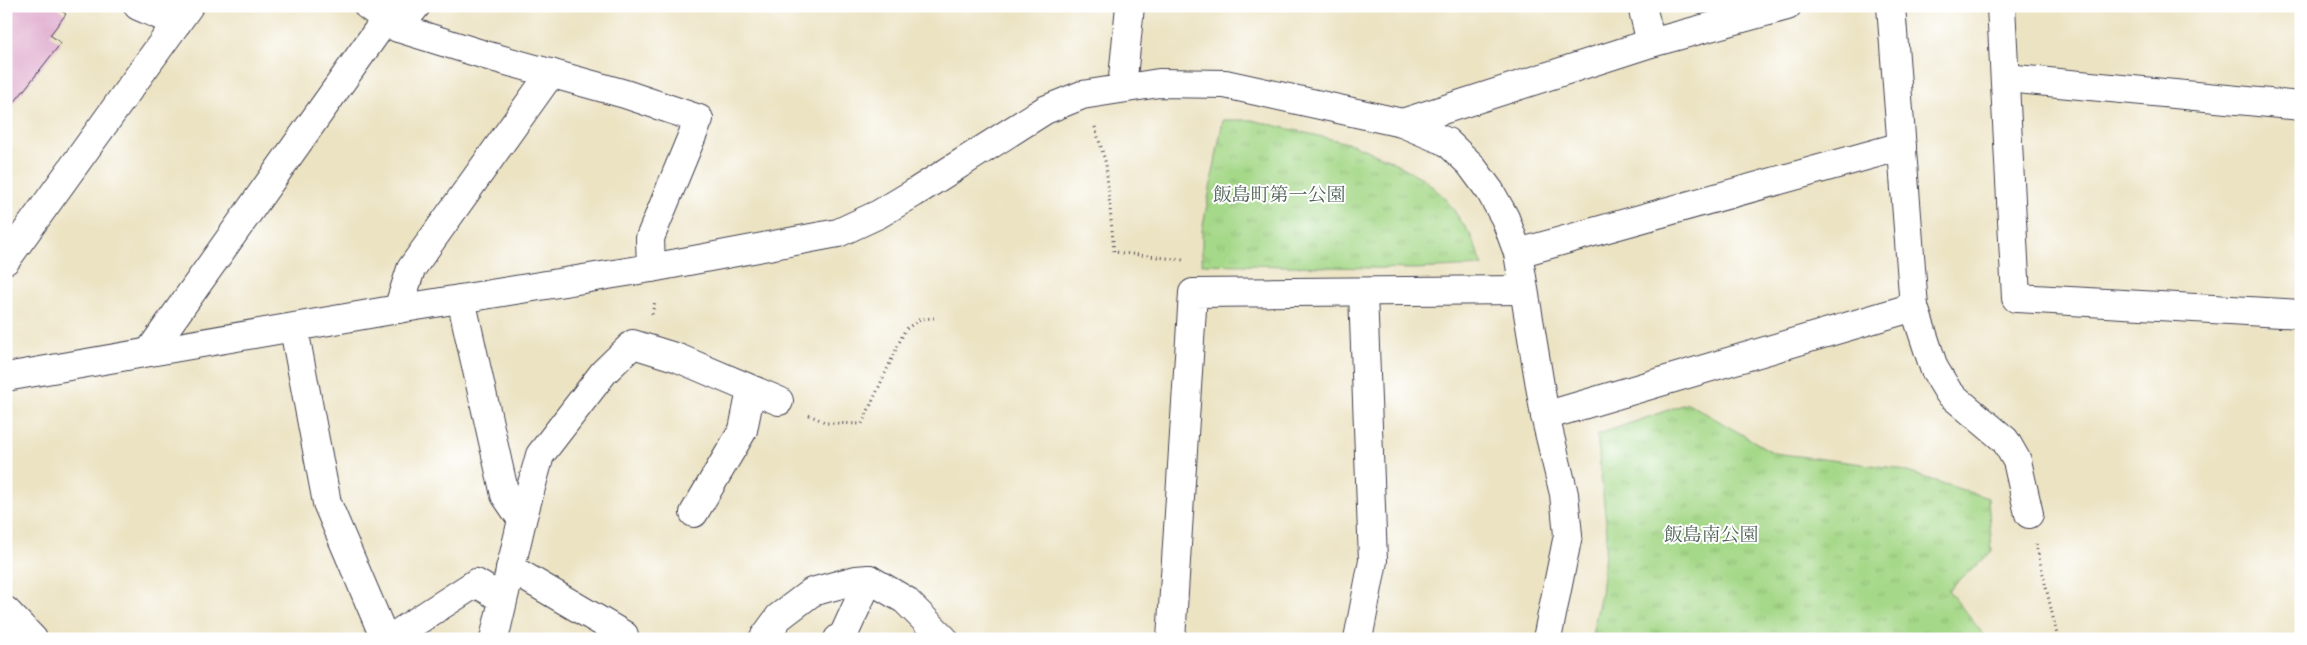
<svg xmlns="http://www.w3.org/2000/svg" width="2307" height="645" viewBox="0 0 2307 645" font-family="'Sorts Mill Goudy','Noto Serif JP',serif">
<defs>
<pattern id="park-tufts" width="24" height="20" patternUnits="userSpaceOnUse" patternTransform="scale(1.25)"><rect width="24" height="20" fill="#a5d888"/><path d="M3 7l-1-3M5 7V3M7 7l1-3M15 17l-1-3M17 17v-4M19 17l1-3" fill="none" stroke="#8eb976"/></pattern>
</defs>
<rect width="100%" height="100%" fill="#fff"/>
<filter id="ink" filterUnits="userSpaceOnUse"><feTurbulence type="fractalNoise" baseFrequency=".02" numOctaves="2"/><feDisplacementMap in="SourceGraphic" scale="10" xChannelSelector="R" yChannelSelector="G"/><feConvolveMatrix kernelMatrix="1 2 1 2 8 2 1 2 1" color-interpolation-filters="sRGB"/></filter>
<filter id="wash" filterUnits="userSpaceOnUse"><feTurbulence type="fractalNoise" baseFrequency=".0096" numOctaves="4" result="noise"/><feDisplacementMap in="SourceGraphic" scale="20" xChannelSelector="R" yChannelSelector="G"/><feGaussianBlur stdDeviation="1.12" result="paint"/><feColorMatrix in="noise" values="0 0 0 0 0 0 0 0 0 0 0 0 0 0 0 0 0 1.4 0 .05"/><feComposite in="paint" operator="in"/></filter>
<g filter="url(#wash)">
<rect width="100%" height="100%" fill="#ece3c3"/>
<!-- park -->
<g fill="url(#park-tufts)" stroke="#647d62">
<path d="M1223,120H1252L1352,144L1388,159L1424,179L1446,199L1470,234L1483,266L1414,269L1202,264V231Z"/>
<path d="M1688,403L1774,453L1895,468L1988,498L1992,552L1948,590L1987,639H1591L1601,594L1607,533L1597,435Z"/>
</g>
<g id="blocks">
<!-- building -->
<path fill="#e1b0d0" d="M6,6H55L66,14L50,35L61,43L6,113Z"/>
</g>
</g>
<g filter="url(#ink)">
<use href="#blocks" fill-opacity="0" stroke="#403f4f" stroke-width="1"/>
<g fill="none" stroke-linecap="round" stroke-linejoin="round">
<!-- minor casing -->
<g stroke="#403f4f" stroke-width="30">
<g id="minor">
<path d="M138,6L177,23"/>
<path d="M368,6L398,28L485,55L625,94L699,119L650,238L651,268"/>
<path d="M1642,6L1651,43"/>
<path d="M1891,6L1914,307L1934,368L1949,393L2005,440L2017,461L2029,514"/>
<path d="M2001,6L2016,298L2301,314"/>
<path d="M398,28L416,6"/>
<path d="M2006,78L2301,106"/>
<path d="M1122,88L1130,6"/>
<path d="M1402,123L1651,43L1787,6"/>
<path d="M1518,253L1902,146"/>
<path d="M6,260L189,6"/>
<path d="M461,299L505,495L522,520"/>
<path d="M398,309L411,269L551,73"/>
<path d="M294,329L327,503L385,639"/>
<path d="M149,352L386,19"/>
<path d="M6,377L398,309L651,268L838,233L879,214L914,193L1045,110L1082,95L1159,83L1225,84L1402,123L1447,142L1470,164L1490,191L1505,218L1518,253L1545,416L1564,494L1568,535L1547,639"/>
<path d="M1545,416L1914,307"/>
<path d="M694,513L743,430L751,390"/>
<path d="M510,568L624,635"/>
<path d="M389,639L476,583L503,599"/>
<path d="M494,639L522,520L540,455L604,372L633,344L678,358L779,401"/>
<path d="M763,639L779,617L812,592L856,580L869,579L905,600L944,639"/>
<path d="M838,639L844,634L869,579"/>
<path d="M1171,639L1193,293L1523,290"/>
<path d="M1358,639L1373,561L1363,293"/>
</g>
</g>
<!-- major casing -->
<g stroke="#403f4f" stroke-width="30">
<path id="major" d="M6,611L33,639"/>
</g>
<!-- path -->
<g stroke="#403f4f" stroke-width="3" stroke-dasharray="1 4" stroke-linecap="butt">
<path d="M1095,127L1106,164L1114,252L1183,260"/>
<path d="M652,314L655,301"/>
<path d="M809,415L827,423L862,424L905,330L920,319L934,318"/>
<path d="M2036,544L2058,639"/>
</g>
<!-- minor -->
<use href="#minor" stroke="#fff" stroke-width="28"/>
<!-- major -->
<use href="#major" stroke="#fff" stroke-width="28"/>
</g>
</g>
<g text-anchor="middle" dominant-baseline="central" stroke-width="4" stroke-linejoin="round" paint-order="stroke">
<!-- park labels -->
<g font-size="19" fill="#506256" stroke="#fff">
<text x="1279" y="196">飯島町第一公園</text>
<text x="1711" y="536">飯島南公園</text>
</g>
</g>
<!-- margin -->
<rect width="2307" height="645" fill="none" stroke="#fff" stroke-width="25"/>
</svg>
